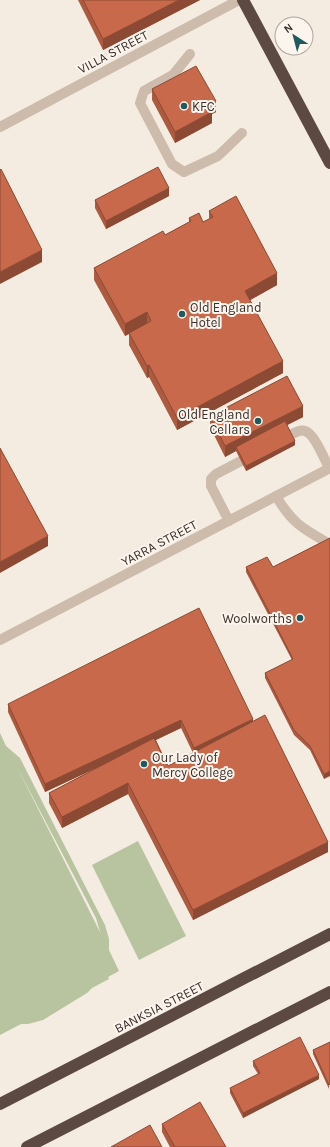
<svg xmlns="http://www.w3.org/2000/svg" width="330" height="1147" viewBox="0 0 330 1147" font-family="Karla,sans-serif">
<rect width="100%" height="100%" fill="#f4ebe1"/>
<!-- green -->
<g fill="#b8c4a0" fill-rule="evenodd">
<path d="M0,733L6,746L20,758L105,925L109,939V950L119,971L108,977L109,979L92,988L87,993L43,1020L28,1024H21L0,1035ZM16,765L96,918L101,935V934Z"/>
<path d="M138,841L186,936L139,960L92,865Z"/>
</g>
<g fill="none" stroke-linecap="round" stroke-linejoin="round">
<!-- minor -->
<g stroke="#cdbbac" stroke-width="10">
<path d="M190,54L173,75L144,91L140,103L172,164L184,172L218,156L242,133"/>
<path d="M0,127L239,0"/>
<path d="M290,435C295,433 300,429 305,431C314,433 325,460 329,468"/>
<path d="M276,496C292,523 302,528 328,543"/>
<path d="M229,521L211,486V479L216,474L241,461"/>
<path d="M0,640L330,468"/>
</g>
<!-- highway -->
<g stroke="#5c4a42" stroke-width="12">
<path d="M243,0L330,163"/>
<path d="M0,1104L330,934"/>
<path d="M27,1147L330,992"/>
</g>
</g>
<!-- wall -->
<g fill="#ac5a40" fill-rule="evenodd">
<path d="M78,0H200L103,50Z"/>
<path d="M152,89L216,112L212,114V123L175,143L152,100Z"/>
<path d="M169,196L106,229L95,208V200Z"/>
<path d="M209,211L277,285L250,300L283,373L177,430L149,377L147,378L129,345V334L125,336L94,280V268L165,235L189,222V218L203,222L209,219Z"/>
<path d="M210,416L303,417L287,425L295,445L246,471L236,451L225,457L210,427Z"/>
<path d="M330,538L324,779L310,750L294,735L265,678V673L292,660L246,572V567H273Z"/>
<path d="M8,704L253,722L328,852L193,920L128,794L62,828L49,803V793L103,765L45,792L8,712ZM181,728L193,753L168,766L156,740Z"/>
<path d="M330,1042L329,1089L313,1054V1050Z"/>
<path d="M253,1061L319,1079L243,1118L230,1093V1088L258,1074L253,1066Z"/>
<path d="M162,1124L226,1147H170L162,1132Z"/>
</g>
<!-- shaded-wall -->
<g fill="#8c4a34">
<path d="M179,0H200L103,50V39Z"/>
<path d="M216,101V112L212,114V123L175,143V132L208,105Z"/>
<path d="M169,188V196L106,229V221Z"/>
<path d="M42,250V262L0,284V272Z"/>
<path d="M277,273V285L245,303V291Z"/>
<path d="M147,312V324L125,336V324Z"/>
<path d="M283,361V373L177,430V418Z"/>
<path d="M149,365V377L147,378V366Z"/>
<path d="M303,406V417L238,450L236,447V451L225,457V446Z"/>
<path d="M295,441V445L246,471V466Z"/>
<path d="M48,536V546L0,573V562Z"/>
<path d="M253,719V727L194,756V748Z"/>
<path d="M181,720V728L45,792V784Z"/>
<path d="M330,771V776L324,779V774Z"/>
<path d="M128,783V794L62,828V817Z"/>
<path d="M328,842V852L193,920V910Z"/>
<path d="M319,1075V1079L243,1118V1113Z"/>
</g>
<!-- building -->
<g fill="#c8694b" stroke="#8c4a34">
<path d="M83,0H179L103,39Z"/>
<path d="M196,66L216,101L208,105L212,112L175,132L152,89Z"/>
<path d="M158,167L169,188L106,221L95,200Z"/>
<path d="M1,169L42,250L0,272V170Z"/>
<path d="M236,196L277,273L245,291L283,361L177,418L149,365L147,366L129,333L151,321L147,312L125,324L94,268L163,231L165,235L191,221L189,218L199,213L203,222L213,217L209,211Z"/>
<path d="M287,376L303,406L225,446L210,416Z"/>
<path d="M285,421L295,441L246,466L236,447Z"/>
<path d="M0,448L48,536L0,562Z"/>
<path d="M330,538V771L324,774L310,746L294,730L265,673L293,659L246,567L267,557L273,567Z"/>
<path d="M199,608L253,719L194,748L181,720L45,784L8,704Z"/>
<path d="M265,715L328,842L193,910L128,783L62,817L49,793L154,738L168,766Z"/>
<path d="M300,1037L319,1075L243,1113L230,1088L260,1073L253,1061Z"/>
<path d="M330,1042V1084L329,1085L313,1050Z"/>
<path d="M200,1102L226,1147H175L162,1124Z"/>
<path d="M150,1125L162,1147H111Z"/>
</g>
<!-- markers -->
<g fill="#1f5a5e" stroke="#fbf5ee" stroke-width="1.5">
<circle cx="184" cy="106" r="4"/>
<circle cx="182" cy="314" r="4"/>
<circle cx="258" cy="421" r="4"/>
<circle cx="300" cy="618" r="4"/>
<circle cx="144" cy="764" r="4"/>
</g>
<g text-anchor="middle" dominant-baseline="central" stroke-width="4" stroke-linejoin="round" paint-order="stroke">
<!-- street labels -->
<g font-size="13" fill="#3b302b" stroke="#fbf5ee">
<text transform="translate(113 52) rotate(-28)">VILLA STREET</text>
<text transform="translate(159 543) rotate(-28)">YARRA STREET</text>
<text transform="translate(159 1007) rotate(-27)">BANKSIA STREET</text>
</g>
<!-- poi labels -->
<g font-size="13" fill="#3b302b" stroke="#fbf5ee" text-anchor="start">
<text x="192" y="106">KFC</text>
<text x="190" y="307">Old England<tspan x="190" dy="15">Hotel</tspan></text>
<text x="250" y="414" text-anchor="end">Old England<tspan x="250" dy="15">Cellars</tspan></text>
<text x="292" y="618" text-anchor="end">Woolworths</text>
<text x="152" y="757">Our Lady of<tspan x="152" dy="15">Mercy College</tspan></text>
</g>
</g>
<!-- north arrow -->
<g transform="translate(294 36) rotate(324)"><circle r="19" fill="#fbf5ee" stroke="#aea6a0"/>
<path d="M0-3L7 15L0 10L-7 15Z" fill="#1f5a5e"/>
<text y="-6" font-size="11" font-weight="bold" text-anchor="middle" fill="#3b302b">N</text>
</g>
</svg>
